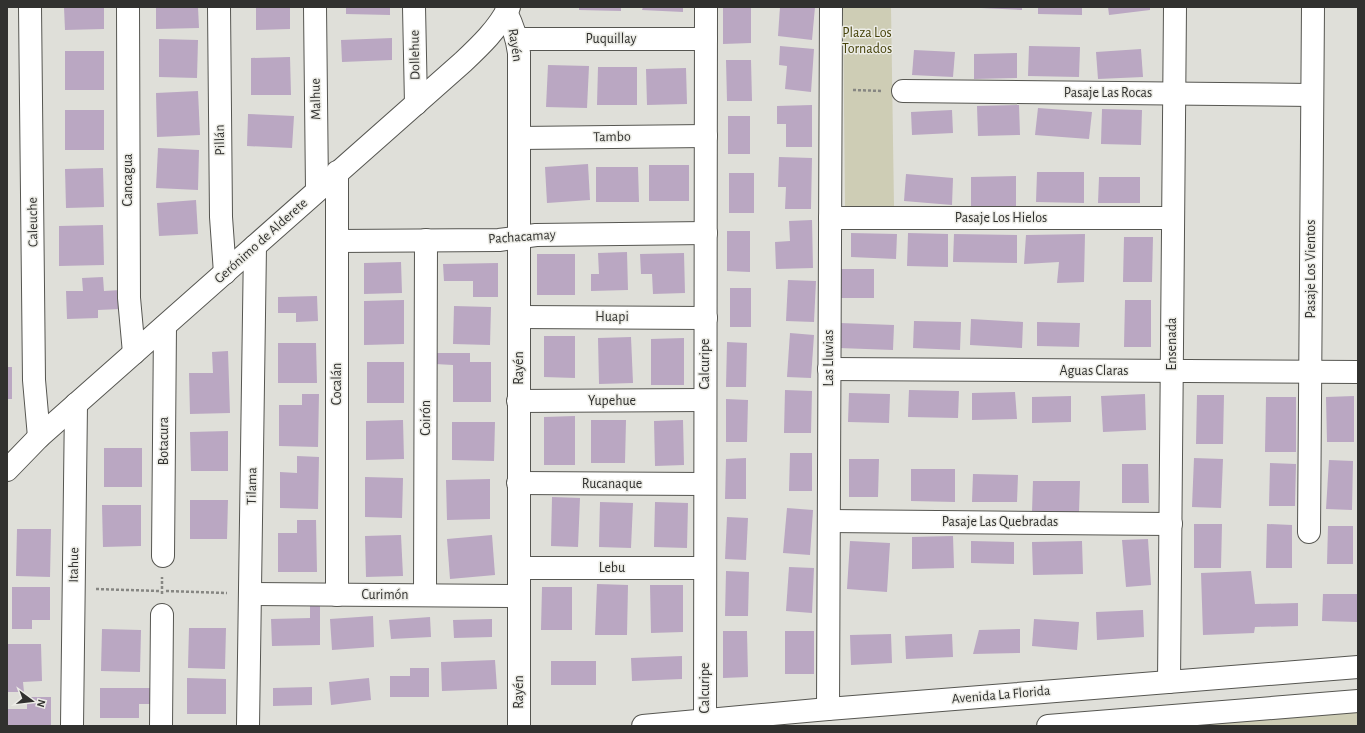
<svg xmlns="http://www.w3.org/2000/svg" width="1365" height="733" viewBox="0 0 1365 733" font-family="'Alegreya Sans',sans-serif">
<rect width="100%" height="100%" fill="#dfdfd9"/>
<!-- green -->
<g fill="#cecdb5">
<path d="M843,7H891L894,207L845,208Z"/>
<path d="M1358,710V726H1159Z"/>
</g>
<!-- building -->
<g fill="#baa7c2">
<path d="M64,7H104V29L65,30Z"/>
<path d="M156,7H198L199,28L156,29Z"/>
<path d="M256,7H290V29L256,30Z"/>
<path d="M346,7H390V15L346,14Z"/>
<path d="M579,7H621V11L579,10Z"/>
<path d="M643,7H683V12L642,10Z"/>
<path d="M723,7H751V43L723,44Z"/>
<path d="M780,7H815L812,40L778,36Z"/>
<path d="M981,7H1022V10L981,8Z"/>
<path d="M1038,7H1082V15L1038,14Z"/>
<path d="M1108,7H1150V10L1109,15Z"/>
<path d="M392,38V60L342,62L341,40Z"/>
<path d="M159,39L198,40L197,78L159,77Z"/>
<path d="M780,46L814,49L811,92L785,89L787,66L779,65Z"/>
<path d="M1029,46L1080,47L1079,77L1028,76Z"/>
<path d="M1141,49L1143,77L1098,79L1096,52Z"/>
<path d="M914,50L955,52L953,77L912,75Z"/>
<rect x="65" y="51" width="39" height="39"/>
<path d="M1017,53V78L974,79V54Z"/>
<path d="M290,57L291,95H251V58Z"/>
<path d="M726,60H751L752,101H727Z"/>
<path d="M548,65L589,66L587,108L546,107Z"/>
<path d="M598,67H637V105H597Z"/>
<path d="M686,68L687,104L647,105L646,69Z"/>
<path d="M198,91L200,135L157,137L156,93Z"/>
<path d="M812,105V147H786V124H777V106Z"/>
<path d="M1019,105L1020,135L978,136L977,106Z"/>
<path d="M1038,108L1092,112L1089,139L1035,135Z"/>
<path d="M1102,109L1142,110L1141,145L1101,144Z"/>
<rect x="65" y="110" width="39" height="40"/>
<path d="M952,110L953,133L912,135L911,112Z"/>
<path d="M248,114L294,116L292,148L247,146Z"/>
<rect x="728" y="116" width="22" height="38"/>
<path d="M158,148L199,150L198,190L156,188Z"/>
<path d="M779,157L812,158L811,209H785L786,187H778Z"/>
<path d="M588,164L590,200L547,203L545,167Z"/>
<rect x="649" y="165" width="40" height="36"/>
<path d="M596,167H638L639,202H596Z"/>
<path d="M103,168L104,207L66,208L65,169Z"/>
<path d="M1037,172H1084V203L1036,202Z"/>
<rect x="729" y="173" width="25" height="40"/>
<path d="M906,174L953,178L952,205L904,201Z"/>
<path d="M1016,176V206H971V177Z"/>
<path d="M1099,177H1140V203H1098Z"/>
<path d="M196,200L198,234L159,236L157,203Z"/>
<path d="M812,220L813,268L776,269L775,242L790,241L789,221Z"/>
<path d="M103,225L104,265L59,266V226Z"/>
<path d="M727,231H750V272L727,271Z"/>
<path d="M851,233L897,234L896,259L851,257Z"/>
<path d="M908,233L948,234V267L907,266Z"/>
<path d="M954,234L1017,235V263L953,262Z"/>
<path d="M1085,234L1084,282L1057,283L1059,262L1024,264L1026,235Z"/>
<path d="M1124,237H1153L1152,282H1123Z"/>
<path d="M627,252L628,290L591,291V274H599L598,253Z"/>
<path d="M684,253L685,293L653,294L652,274H641L640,254Z"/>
<rect x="537" y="254" width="38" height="41"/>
<path d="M401,262L402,293L364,294V263Z"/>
<path d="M498,263V297H473V281H444L443,264Z"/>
<path d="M841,269H874V298H840Z"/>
<path d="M103,277L104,291L121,290V309L98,310V318L67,319L66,291H83L82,278Z"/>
<path d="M788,280L816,281L814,322L786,321Z"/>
<rect x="730" y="288" width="21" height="39"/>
<path d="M317,296L318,321L296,322V313H278V297Z"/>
<path d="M404,300V344L364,345V301Z"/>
<path d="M1125,300H1151V347H1124Z"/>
<path d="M454,306L491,307L490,345L453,344Z"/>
<path d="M971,319L1023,322L1022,348L970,345Z"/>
<path d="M914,321L961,322L960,350L913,348Z"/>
<path d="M1037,322L1080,323L1079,347L1037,346Z"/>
<path d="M840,323L894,325L893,350L839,348Z"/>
<path d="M790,333L814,335L811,378L787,377Z"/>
<path d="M544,336H575V378L544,377Z"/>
<path d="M631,337L633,383L599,384L598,338Z"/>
<path d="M684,338V385H651V339Z"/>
<path d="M727,342L747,343L746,387H726Z"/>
<path d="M278,343H316L317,383H278Z"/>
<path d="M228,351L230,413L190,414L189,373H213L212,352Z"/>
<path d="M436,353H470V362H491V402H453V365L435,364Z"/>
<rect x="367" y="362" width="37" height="41"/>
<rect x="7" y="367" width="5" height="32"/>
<path d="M785,390L812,391L811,433H784Z"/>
<path d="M909,390L959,391L958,418L908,417Z"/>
<path d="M1015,392L1017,419L972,420V393Z"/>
<path d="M849,393L890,394L889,423L848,422Z"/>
<path d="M302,394H319L318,447L279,446V405H302Z"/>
<path d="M1145,394L1146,430L1103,432L1101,396Z"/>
<path d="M1197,395H1224L1223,444H1196Z"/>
<path d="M1071,396V422L1032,423V397Z"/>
<path d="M1354,396V442H1327L1326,397Z"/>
<path d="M1266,397H1296V452H1265Z"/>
<path d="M726,399L748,400L747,442H726Z"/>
<path d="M575,416V465H544V417Z"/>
<path d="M403,420L404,459L366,460V421Z"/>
<path d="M591,420H626L625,463H591Z"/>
<path d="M683,420L684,465L655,466L654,421Z"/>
<path d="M452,422H495L494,461L452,460Z"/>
<path d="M228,431V471H191L190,432Z"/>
<rect x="104" y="448" width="38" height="39"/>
<path d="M790,453H812V491H789Z"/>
<path d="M297,456L319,457L318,509L280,508V472L297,473Z"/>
<path d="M746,458V499H725L726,459Z"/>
<path d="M1194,458L1223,459L1221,508L1192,507Z"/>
<path d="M849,459H879L878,497H849Z"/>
<path d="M1329,460L1353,461L1352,510L1326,509Z"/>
<path d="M1270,463L1296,464L1295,506H1269Z"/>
<path d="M1122,464H1148L1149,503H1122Z"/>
<path d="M911,469H955V502L911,501Z"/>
<path d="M973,474L1018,475L1017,502H972Z"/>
<path d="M365,477L403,478L402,518L365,517Z"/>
<path d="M490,479V519L447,520L446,480Z"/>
<path d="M1033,481H1080L1079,512H1032Z"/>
<path d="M552,497L580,498L578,547L551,546Z"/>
<path d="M190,500H228L227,539H190Z"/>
<path d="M600,502L633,503L631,548L599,547Z"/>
<path d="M655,502L688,503L687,548L654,547Z"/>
<path d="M102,505H141V546L103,547Z"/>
<path d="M787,508L813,510L810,555L783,553Z"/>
<path d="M727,517L748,518L746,560L725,559Z"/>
<path d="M297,520H316L317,572H278V533H297Z"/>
<path d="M1194,524H1222L1221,568H1194Z"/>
<path d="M1267,524L1292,525V568H1266Z"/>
<path d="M1328,526H1353V564H1327Z"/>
<path d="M17,529H51L50,577L16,576Z"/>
<path d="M401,535L403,576L366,577L365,536Z"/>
<path d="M492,535L495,575L450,579L447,539Z"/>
<path d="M953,536L954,568L912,569V537Z"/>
<path d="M1148,539L1151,585L1126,587L1122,540Z"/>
<path d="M850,541L890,543L887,592L847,589Z"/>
<path d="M971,541L1014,542V564L971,563Z"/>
<path d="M1082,541L1083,574L1033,575L1032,542Z"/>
<path d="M789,567L814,568L812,613L786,611Z"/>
<path d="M726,571L749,572L748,616H725Z"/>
<path d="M1251,571L1255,604L1298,603V626L1255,627L1254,633L1203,635L1201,573Z"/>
<path d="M597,584L628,585L627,635H595Z"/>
<path d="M650,585H683V632L651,633Z"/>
<path d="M12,587H50V620H32V629H12Z"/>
<path d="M542,587H572V630H541Z"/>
<path d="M1323,594H1358V622L1322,621Z"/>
<path d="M310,605H320V645L272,646L271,619L310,618Z"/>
<path d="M1143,610L1144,637L1097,640L1096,612Z"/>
<path d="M373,616L374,647L332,650L330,619Z"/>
<path d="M430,617L431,637L391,639L389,620Z"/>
<path d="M492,619V637L454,638L453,620Z"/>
<path d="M1034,619L1079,622L1077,650L1032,646Z"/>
<path d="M189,628H226L225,669L188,668Z"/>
<path d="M102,629L141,630L140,672L101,671Z"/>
<path d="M1020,629V653L973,654L979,630Z"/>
<path d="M723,631H747L748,677L723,678Z"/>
<rect x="785" y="631" width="29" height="43"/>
<path d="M891,634L892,663L851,665L850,635Z"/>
<path d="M952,634L953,657L906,659L905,636Z"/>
<path d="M7,644H41L42,681L23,682L24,692H7Z"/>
<path d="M682,656V679L632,681L631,658Z"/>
<path d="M495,660L497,689L442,691L441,662Z"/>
<rect x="551" y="661" width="45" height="24"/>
<path d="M410,668H429V697H390V676H410Z"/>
<path d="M187,678L226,679V714H187Z"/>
<path d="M369,678L371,700L331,705L329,682Z"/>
<path d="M312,687V705L273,706V688Z"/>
<path d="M100,688H152L151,704H139V718H100Z"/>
<path d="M27,697H51V726H7V709H27Z"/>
</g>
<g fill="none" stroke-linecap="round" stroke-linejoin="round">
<!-- minor casing -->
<g stroke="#565651" stroke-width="24">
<g id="minor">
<path d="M30,7L34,380L39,437"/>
<path d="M128,7L129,298L134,353"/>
<path d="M219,7L221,217L225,273"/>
<path d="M315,7L317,190"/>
<path d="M414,7L416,104"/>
<path d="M506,12C513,26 517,38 519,53V726"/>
<path d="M517,39H706"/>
<path d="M903,91L1312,95"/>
<path d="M519,138L706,136"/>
<path d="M337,172V595"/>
<path d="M830,218H1173"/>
<path d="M337,241L499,240L536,235L706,233"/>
<path d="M519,317L706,318"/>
<path d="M829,369L1358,372"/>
<path d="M518,401L705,400"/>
<path d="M518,483L705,484"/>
<path d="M829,521L1171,524"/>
<path d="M1309,532L1313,7"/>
<path d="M163,556L165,326"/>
<path d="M519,568H705"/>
<path d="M250,594L519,596"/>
<path d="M425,595L426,240"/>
<path d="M1169,682L1175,7"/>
<path d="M828,709L831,7"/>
<path d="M705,721L706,7"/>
<path d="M72,726L76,404"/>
<path d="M161,726L162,615"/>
<path d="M248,726L255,246"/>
</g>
</g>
<!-- tertiary casing -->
<g stroke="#565651" stroke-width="24">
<path id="tertiary" d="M7,470L39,437L463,62C480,46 498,29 509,7"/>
</g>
<!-- secondary casing -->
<g stroke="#565651" stroke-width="24">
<path id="secondary" d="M643,726L828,709L1358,667"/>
</g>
<!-- primary casing -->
<g stroke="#565651" stroke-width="24">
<path id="primary" d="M1048,726L1358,701"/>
</g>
<!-- path -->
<g stroke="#868682" stroke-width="2.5" stroke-dasharray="3 2" stroke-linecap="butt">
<path d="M853,90L882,91"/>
<path d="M96,589L159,591"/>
<path d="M166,591L227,593"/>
<path d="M162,594V577"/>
</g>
<!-- minor -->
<use href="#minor" stroke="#fff" stroke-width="22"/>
<!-- tertiary -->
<use href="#tertiary" stroke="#fff" stroke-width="22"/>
<!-- secondary -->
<use href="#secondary" stroke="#fff" stroke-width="22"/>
<!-- primary -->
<use href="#primary" stroke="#fff" stroke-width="22"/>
</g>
<g text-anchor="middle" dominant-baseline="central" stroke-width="3" stroke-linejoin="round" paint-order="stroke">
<!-- park labels -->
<g font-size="14" fill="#45420a" stroke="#ecece6">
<text x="867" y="33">Plaza Los<tspan x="867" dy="16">Tornados</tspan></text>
</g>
<!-- street labels -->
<g font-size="14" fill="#31312f" stroke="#ecece6">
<text x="611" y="39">Puquillay</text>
<text transform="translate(515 45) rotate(81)">Rayén</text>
<text transform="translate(415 55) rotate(-91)">Dollehue</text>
<text x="1108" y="93">Pasaje Las Rocas</text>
<text transform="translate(316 99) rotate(-91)">Malhue</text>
<text transform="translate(612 137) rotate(-1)">Tambo</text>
<text transform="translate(220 140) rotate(-91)">Pillán</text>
<text transform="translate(128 180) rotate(-90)">Cancagua</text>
<text x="1001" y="218">Pasaje Los Hielos</text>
<text transform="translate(33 222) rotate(-91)">Caleuche</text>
<text transform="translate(522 237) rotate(-4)">Pachacamay</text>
<text transform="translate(261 241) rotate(-42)">Gerónimo de Alderete</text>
<text transform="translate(1311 269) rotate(-90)">Pasaje Los Vientos</text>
<text x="612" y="317">Huapi</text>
<text transform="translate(1172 344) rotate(-90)">Ensenada</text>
<text transform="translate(829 358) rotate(-90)">Las Lluvias</text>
<text transform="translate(705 364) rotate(-90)">Calcuripe</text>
<text transform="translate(519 368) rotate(-90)">Rayén</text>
<text x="1094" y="371">Aguas Claras</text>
<text transform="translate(337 384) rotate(-90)">Cocalán</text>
<text x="612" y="401">Yupehue</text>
<text transform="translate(426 418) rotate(-90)">Coirón</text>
<text transform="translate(164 441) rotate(-90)">Botacura</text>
<text x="612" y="484">Rucanaque</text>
<text transform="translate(252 486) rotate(-89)">Tilama</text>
<text x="1000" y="522">Pasaje Las Quebradas</text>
<text transform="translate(74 565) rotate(-89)">Itahue</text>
<text x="612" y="568">Lebu</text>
<text x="385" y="595">Curimón</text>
<text transform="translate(705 688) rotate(-90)">Calcuripe</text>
<text transform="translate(519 692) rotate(-90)">Rayén</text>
<text transform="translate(1001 695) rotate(-5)">Avenida La Florida</text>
</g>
</g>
<!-- border -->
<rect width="1365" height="733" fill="none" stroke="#31312f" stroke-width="16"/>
<!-- north arrow -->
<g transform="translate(32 701) rotate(105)" stroke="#ecece6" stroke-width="3" paint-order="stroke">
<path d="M0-3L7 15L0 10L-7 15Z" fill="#31312f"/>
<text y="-6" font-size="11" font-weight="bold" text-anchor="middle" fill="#31312f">N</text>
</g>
</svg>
